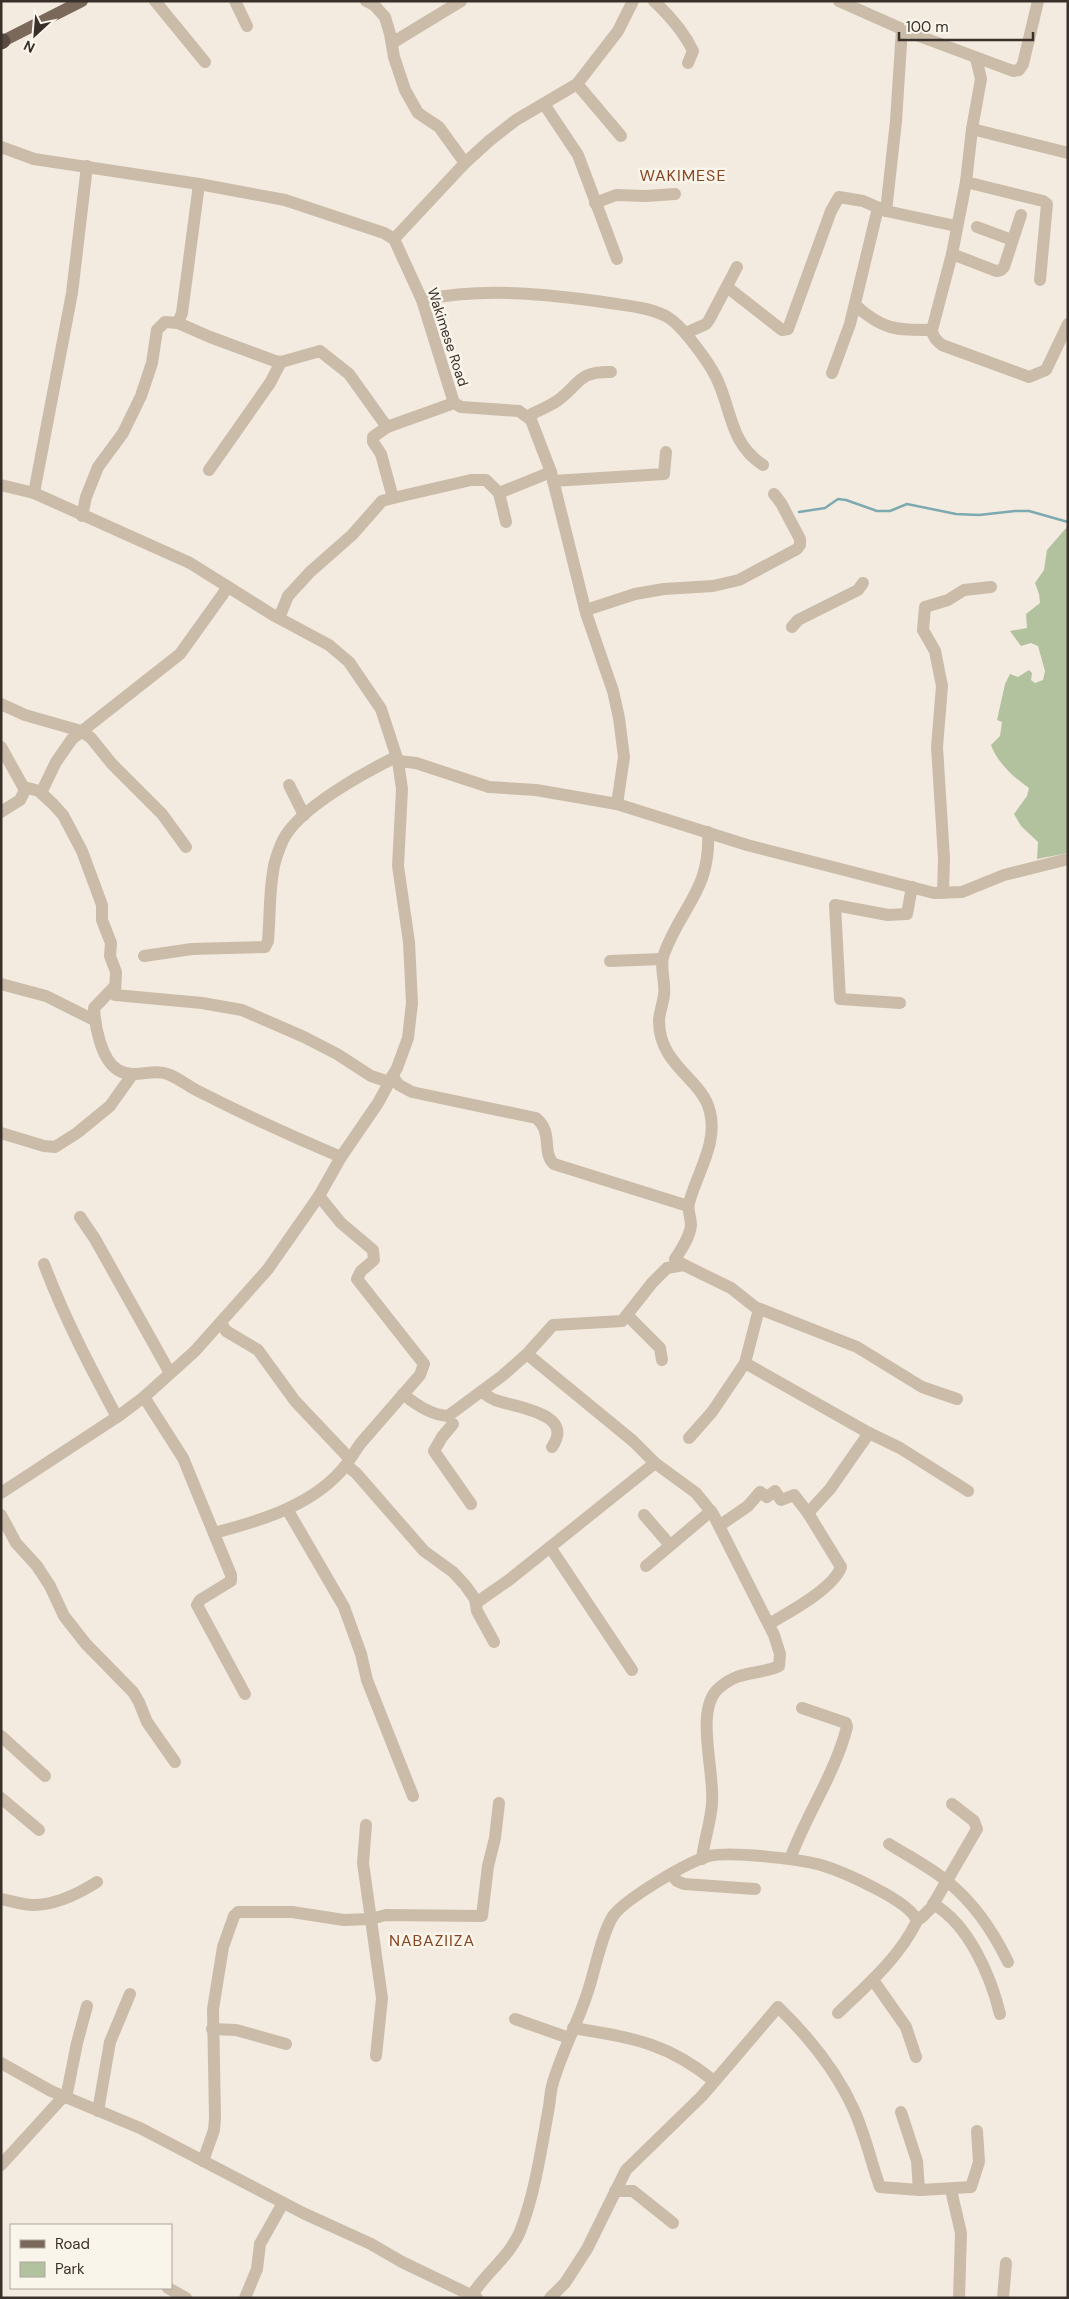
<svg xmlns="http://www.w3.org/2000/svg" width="1069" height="2299" viewBox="0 0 1069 2299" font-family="'DM Sans',sans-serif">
<rect width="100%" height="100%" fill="#f3ebdf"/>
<!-- green -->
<path fill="#b2c29e" d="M1067,527L1068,853L1037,859L1038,842L1021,826L1014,814L1027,796L1029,788C1014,778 997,762 991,745L1000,736L1002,722L997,720L1005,684L1010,674L1018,677L1029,670L1032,673L1031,680L1035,683L1043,680L1045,671L1038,646L1031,643L1021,646L1010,631L1027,628L1026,614L1040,603L1039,594L1035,583L1044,570L1047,550Z"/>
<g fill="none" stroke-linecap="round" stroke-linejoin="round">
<!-- stream -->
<path stroke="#7da9b0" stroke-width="2.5" d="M799,512L825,508L838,499L846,500L877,511H890L907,504L956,514L979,515L1015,511H1029L1068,522"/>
<!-- minor -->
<g stroke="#cbbcaa" stroke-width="12">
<path d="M155,1L205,62"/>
<path d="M235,1L247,26"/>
<path d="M366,1L374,5L385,17L390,34L394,57L405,90L418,113L439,127L465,163"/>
<path d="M654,1C670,16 684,32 693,51L688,63"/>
<path d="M839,1L911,33L1013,71L1019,70L1023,64L1038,1"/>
<path d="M392,43L461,1"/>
<path d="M976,58L981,79L972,129L966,182L952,254L932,330C933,337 936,340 942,345L1029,377L1046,370L1068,324"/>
<path d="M577,84L621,136"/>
<path d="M544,104L578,155L617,259"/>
<path d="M972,129L1068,153"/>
<path d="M1,147L34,159L199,184L285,200L384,233L394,239L422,300L454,403L461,407L519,411L531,420L551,472L586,613L613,691L619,718L624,757L617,804"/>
<path d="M966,182L1043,201L1047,204L1040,280"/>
<path d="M199,184L182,313L178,323L210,337L275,361L281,362L320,351L349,374L387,427"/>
<path d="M595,203L616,195L646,196L675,194"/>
<path d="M886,211L896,121L902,29"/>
<path d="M977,227L1012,240"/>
<path d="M394,239L465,163L489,141L516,120L577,84L618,31L633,1"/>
<path d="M952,254L996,271L1001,270L1004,267L1021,215"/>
<path d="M727,287L782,330L788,329L831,211L839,197L863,201L886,211L956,226"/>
<path d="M422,300C484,287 548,294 610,303C629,306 653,308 669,318C683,327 708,361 716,377C732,409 729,443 763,465"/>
<path d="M855,305C883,330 895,330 932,330"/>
<path d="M686,333L706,324L709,320L737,267"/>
<path d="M832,373L850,324L878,208"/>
<path d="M528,416C537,411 548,407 557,401C580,385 577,371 611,372"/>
<path d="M209,470L270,383L281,362"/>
<path d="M553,481L664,474L666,452"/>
<path d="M1,485L34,493L190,563L273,615L329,645L349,662L381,709L398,761L402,789L398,866L409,942L412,1003L408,1038L397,1068L378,1103L341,1157L319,1196L268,1269L195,1351L144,1397L120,1415L1,1493"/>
<path d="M34,493L72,293L87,166"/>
<path d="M499,493L551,472"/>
<path d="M393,498L471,480H486L499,493L506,522"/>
<path d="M82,516L86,497L98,467L123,433L141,396L152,363L157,330L165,322L178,323"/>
<path d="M586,610L635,594L664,589L713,586L739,580L797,549L800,545V539L781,503L774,494"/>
<path d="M279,618L288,596L310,572L352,535L382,501L393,498L381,454L373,442V437L387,427L454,403"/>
<path d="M792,627L798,620L858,590L863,583"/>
<path d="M1,704L25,715L81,731L91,738L112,764L162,814L186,847"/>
<path d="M1,747L25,790L20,800L1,812"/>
<path d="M398,761L416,763L489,787L536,790L617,804L747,845L934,893L962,892L1004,875L1068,859"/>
<path d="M289,785L304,815"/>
<path d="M24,787L39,791L53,804L63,815L82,851L102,905V920L111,943L110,956L116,972L115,995L202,1003L242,1010L304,1037L337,1054L371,1076L389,1082"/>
<path d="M41,793L56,762L72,739L180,654L228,587"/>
<path d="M943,893L944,858L937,747L942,686L935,651L923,630L925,607L948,600L964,590L991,587"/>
<path d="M144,956L192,949L265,947L268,941C270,919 269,895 273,872C274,862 279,849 283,840C299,808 365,772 396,757"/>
<path d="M610,961L662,959"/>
<path d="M1,984L46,996L94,1020"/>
<path d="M115,986L94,1008C95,1026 101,1060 118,1070C135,1080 153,1067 170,1075C179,1079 187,1085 196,1090C243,1114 291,1136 341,1157"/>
<path d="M900,1003L840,999L835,905L888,915L907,914L912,887"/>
<path d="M392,1076L399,1085L412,1092L536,1118C554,1133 541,1152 554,1164L688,1206"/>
<path d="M1,1133L44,1146L55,1147L77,1133L110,1106L132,1075"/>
<path d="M319,1196L341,1223L373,1250L374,1260L361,1271L357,1279L424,1364L420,1375L360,1444L346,1465"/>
<path d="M80,1217L95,1239L170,1373"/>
<path d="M44,1264C64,1317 90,1367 117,1417"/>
<path d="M684,1265L731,1288L755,1307L857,1347L922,1387L957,1399"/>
<path d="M627,1315L660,1348L662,1360"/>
<path d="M221,1323L226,1331L258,1350L295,1401L349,1458"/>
<path d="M527,1354L633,1441L655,1463L696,1493L713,1514L774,1635L780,1654L779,1666C757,1676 741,1669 719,1688C694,1709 715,1772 712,1803C711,1822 704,1840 702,1859"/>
<path d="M745,1363L869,1433L900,1448L968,1491"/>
<path d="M482,1392C486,1395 490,1398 495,1400C514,1407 576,1413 552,1447"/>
<path d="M403,1394C416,1405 431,1415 448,1416L502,1376L527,1354L553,1325L622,1321L652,1283L667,1268L684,1265L675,1259C681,1250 690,1237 691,1225C691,1217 687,1210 689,1203C697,1173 718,1143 710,1112C703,1079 659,1066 659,1021C659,1013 663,1004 664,995C666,982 659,966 664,954C682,905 711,890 708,832"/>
<path d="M144,1397L183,1458L231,1575V1581L200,1600L197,1605L245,1694"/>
<path d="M453,1424L442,1437L434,1451L471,1504"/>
<path d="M689,1438L712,1412L745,1363L759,1309"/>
<path d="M287,1509L344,1607L361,1654L367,1680L413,1796"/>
<path d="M808,1513L830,1489L869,1433"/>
<path d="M1,1515L16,1543L37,1566L50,1586L64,1616L86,1644L133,1692L139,1702L147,1722L175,1762"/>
<path d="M644,1515L670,1545"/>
<path d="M719,1526L748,1506L760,1492L767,1497L775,1491L781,1500L794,1495L808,1513L841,1567C833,1589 789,1612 769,1624"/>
<path d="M214,1533C260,1521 315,1505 346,1465L356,1473L424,1551L453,1572L465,1585L475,1599L477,1611L494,1642"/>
<path d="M550,1547L632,1670"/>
<path d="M646,1566L711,1511"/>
<path d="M476,1603L509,1580L655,1463"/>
<path d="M1,1736L45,1776"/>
<path d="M1,1798L39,1830"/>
<path d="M366,1825L363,1863L382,1998L376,2056"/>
<path d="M889,1844C908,1856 930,1867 948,1882C975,1904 993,1931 1008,1962"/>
<path d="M790,1859C807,1813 835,1774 847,1727L846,1723L802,1708"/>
<path d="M671,1874L677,1881L684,1884L755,1889"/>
<path d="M1,1899C11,1901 23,1905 33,1905C56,1905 78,1894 97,1882"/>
<path d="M933,1904C969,1924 991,1977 1000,2014"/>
<path d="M915,1917L921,1918L931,1908L977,1829L974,1821L952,1804"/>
<path d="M873,1980L906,2027L916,2057"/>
<path d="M515,2019L569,2038"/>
<path d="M573,2028C632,2038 666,2042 714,2081"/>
<path d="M212,2029L236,2030L286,2044"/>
<path d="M1,2063L51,2091L140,2128L303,2213L371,2244L402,2262L477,2298"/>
<path d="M66,2098L77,2043L87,2006"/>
<path d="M98,2111L110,2042L130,1994"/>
<path d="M901,2112L917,2161L919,2190H921L971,2187L979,2162L977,2131"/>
<path d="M203,2161L214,2130L215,2118L213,2009L223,1947L234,1916L238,1912H292L344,1920L370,1919L386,1915L482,1916L488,1866L495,1838L499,1803"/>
<path d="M1,2165L63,2097"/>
<path d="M951,2190L961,2233L959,2298"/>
<path d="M615,2191H633L673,2223"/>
<path d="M168,2288L186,2298"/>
<path d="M472,2295C486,2272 511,2256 521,2229C535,2192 541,2151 548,2112C550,2103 550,2094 552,2086C561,2053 578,2023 588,1991C595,1970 602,1933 613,1916C625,1899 689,1861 709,1856C731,1851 798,1859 821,1865C841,1871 911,1901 917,1921C899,1958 867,1985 838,2013"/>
<path d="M245,2298L257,2269L260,2244L283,2203"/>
<path d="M550,2298L565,2283L587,2249L626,2170L702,2096L778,2007C808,2036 837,2072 854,2110C865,2134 871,2162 880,2187L919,2190"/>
<path d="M1003,2298L1006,2263"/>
</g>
<!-- major -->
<path stroke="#7a695b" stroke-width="12" d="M3,41L82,1"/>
<!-- highway -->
<path stroke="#594b41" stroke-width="15" d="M1,42L3,41"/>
</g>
<g text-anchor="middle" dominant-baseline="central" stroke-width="5" stroke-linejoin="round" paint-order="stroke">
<!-- street labels -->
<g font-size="14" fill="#39302a" stroke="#faf5eb">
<text transform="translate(448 337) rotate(72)">Wakimese Road</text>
</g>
<!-- quarter labels -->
<g font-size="16" letter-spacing="1" fill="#874523" stroke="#faf5eb">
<text x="683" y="175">WAKIMESE</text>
<text x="432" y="1940">NABAZIIZA</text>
</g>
</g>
<!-- border -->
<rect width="1069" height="2299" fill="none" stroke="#39302a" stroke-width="5"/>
<!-- legend -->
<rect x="10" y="2224" width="162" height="65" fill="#faf5eb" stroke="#ada69e"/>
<rect x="20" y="2240" width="25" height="8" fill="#7a695b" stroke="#ada69e"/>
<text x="55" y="2249" font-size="15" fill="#39302a">Road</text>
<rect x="20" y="2262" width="25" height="15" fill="#b2c29e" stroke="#ada69e"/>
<text x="55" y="2274" font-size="15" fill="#39302a">Park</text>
<!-- north arrow -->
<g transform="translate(35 35) rotate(206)" stroke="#faf5eb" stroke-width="4" paint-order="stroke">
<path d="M0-4L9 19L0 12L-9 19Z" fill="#39302a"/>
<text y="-8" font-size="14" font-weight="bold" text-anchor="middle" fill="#39302a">N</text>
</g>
<!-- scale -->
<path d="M899 32v8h134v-8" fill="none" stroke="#39302a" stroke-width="2.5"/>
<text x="906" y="32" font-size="15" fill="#39302a" stroke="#faf5eb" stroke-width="4" paint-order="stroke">100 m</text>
</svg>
